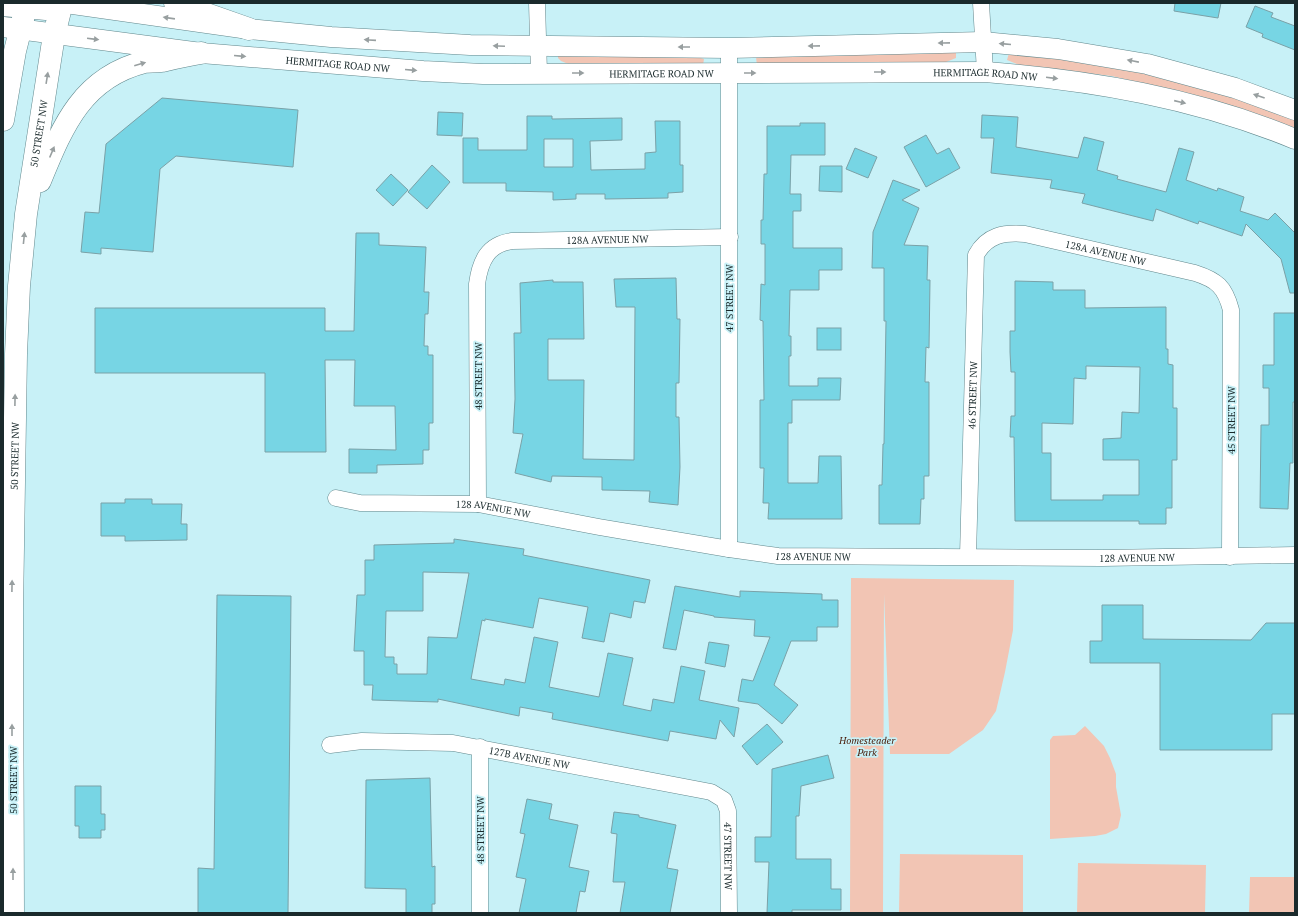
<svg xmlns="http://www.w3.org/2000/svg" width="1298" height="916" viewBox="0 0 1298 916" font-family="'PT Serif',serif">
<rect width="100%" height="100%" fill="#c8f1f7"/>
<!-- green -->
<g fill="#f2c5b4">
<path d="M956,51V58L946,62L757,66L756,57Z"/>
<path d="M1009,53C1084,60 1160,74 1232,96C1253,102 1274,111 1295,118V131L1226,105L1112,76L1019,65L1007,60Z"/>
<path d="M690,55L704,59L703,65H571L561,61L558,58V56Z"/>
<path d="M851,578L1014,580L1013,630L1005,672L996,711L983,730L949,754H890L884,594L883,913H850Z"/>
<path d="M1085,726L1104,746L1110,758L1116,774V787L1121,815L1118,828L1106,834L1095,836L1050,839V740L1053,736L1075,735Z"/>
<path d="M900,854L1023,855V913H899Z"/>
<path d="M1078,863L1206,865L1205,913H1077Z"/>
<path d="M1250,877H1295V913H1249Z"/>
</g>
<!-- building -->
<g fill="#77d5e4" stroke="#7aa1a7" fill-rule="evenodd">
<path d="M1175,3H1221L1218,18L1174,11Z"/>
<path d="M1255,6L1273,13L1271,17L1295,26V50L1262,37L1263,34L1246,27Z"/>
<path d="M162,98L298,110L293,167L176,156L160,169L153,252L101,248V254L81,252L85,212L99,213L106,144Z"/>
<path d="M438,112L463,113L462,136L437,135Z"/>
<path d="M982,115L1018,117L1016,147L1078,158L1084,137L1104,142L1097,170L1118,176L1117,179L1166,192L1179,148L1194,152L1186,180L1217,191L1218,188L1244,197L1240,211L1268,220L1275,213L1295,233V293H1290L1281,259L1246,224L1242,236L1199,221L1198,224L1156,209L1153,221L1082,203L1085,194L1050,188L1052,180L991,173L994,138H981Z"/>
<path d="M527,116H552V119L622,118V140L590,141L591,170L645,169V153L656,152L655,121H680V165H683V192L668,193V198L605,199V194H576V199L553,200V192L506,191V183H463V138H478V150H527ZM544,139H573V167H544Z"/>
<path d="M800,123H825V155H791L790,194H801V211H793V248H842V270H819V290H790L789,336H791V356H789V386H818V378H841L840,400H792V423H788V483H818L819,456H841L842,519H768L769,503H763L764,468H760V400H764L763,321L760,320L761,284L765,285V244H761V220H763L764,174H767V126H800Z"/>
<path d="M926,135L937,154L949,148L960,168L926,187L904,147Z"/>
<path d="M855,148L877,157L868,178L846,169Z"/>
<path d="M432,165L450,182L427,209L408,192Z"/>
<path d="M820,166H842V192L819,191Z"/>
<path d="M391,174L408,190L393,206L376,190Z"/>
<path d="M893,180L920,190L902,200L919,208L904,245L928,246L927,280H930L929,348L926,347L925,382H929V476H924V499H921L920,524H879V485H882L883,444H884L886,321H884V268H872L873,232Z"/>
<path d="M356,233H379V245L426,247L424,292H429L428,314H425L424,346H428V355H433V423H429V450H423V464L377,465V473H349V449L396,450L395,406H354L355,360H325L326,452H265V373H95V308H325V331H354Z"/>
<path d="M676,278L677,319H680L679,383H676V417H679L680,467L678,505L649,502L650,491L602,490V477L552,476L551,482L515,473L523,434L513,433L515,399L514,333H521L520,283L553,280V282H583L584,339H548V380H584L583,459L634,460L635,307H616L614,279Z"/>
<path d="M1015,281L1053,282V290H1085V308L1166,307V349H1168V364L1173,365V408H1177V460H1172V508H1166V524H1139V521H1015L1014,437H1010L1011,416H1015V372H1011L1010,352V331H1015ZM1086,366L1140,367L1139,413L1122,412L1121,438L1103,439V460H1139V495H1103V500H1051V453H1042V423L1073,424L1074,378L1086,379Z"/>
<path d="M1274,313H1295V402H1293V463H1290L1288,509L1260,508L1261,425H1269V388H1263V365H1274Z"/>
<rect x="817" y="328" width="24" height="22"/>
<path d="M125,499H152V504H182L181,524H187V540L125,541V536H101V503H125Z"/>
<path d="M454,539L524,549L523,555L650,580L645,603L634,601L631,618L610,613L604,642L582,638L588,607L539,598L533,628L485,619V621L482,620L471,679L504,685L505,679L525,683L534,637L558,642L549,687L599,697L608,653L633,658L623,705L651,711L653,699L674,703L681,666L705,671L699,700L739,708L734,737L720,720L716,739L670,731L668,741L552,719L553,713L520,707L519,716L438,699V702L372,700L373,685H364V651H354L357,595H365V560H374V545L454,543ZM423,572L469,573L457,638L428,637L427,674H397V664H394V657H385L386,611H423Z"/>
<path d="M675,586L740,597V591L822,594V600H838V627H817V641H791L774,685L798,705L782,724L758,704L738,701L742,679L753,681L770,637L754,636L755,620L714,617V616L684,610L676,650L663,648Z"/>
<path d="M217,595L291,596L288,913H198V868L214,869Z"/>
<path d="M1102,605H1143V639L1251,640L1266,623H1295V714H1272V750H1160V663H1090V641H1102Z"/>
<path d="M709,642L729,645L725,667L705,663Z"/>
<path d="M767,724L783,742L757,765L742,746Z"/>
<path d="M828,755L834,778L801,786L799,816H796V859H831V889H841V910H792V913H767L769,862H755V837H771L772,769Z"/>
<path d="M430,778L432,867L435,866V904H432V913H406V889L365,888L366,780Z"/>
<path d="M75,786H101V814H105V830H101V838H79V826H75Z"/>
<path d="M527,799L552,804L549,819L578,825L569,867L589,871L585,892L580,891L576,913H519L526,879L516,877L525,834L520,833Z"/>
<path d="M614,812L639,815V817L676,825L667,868L678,870L670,913H620L625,882H613L617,834L611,833Z"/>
</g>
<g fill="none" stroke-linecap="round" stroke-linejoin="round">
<!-- minor casing -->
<g stroke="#61878c" stroke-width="17">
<g id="minor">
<path d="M537,3L539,73"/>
<path d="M981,3L985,72"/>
<path id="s1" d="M336,498L360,503L478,504L599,527L729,549L778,556L1102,558L1295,555"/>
<path id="s2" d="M478,504L477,284C480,261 488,244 512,241L730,237"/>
<path d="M729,549V48"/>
<path id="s3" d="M968,556L976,255C987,235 1004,232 1025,234L1195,273C1217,280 1225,287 1231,310L1230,557"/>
<path id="s4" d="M330,745L362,741L453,743L711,792L724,800L728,811L729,913"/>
<path d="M480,913V747"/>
</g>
</g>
<!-- tertiary casing -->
<g stroke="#61878c" stroke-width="21">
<g id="tertiary">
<path d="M66,3L249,29L331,37L470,45L729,48L983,42L1058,49L1147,64L1235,88L1295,110"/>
<path d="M3,6L46,10L61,3"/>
<path id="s5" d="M3,27L201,53L423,71L483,74L985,72C1091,80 1196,98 1295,139"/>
</g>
</g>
<!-- primary casing -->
<g stroke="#61878c" stroke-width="23">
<g id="primary">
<path d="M175,3L249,29"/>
<path d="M3,120L15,51L27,3"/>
<path d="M40,181C62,128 81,78 144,62C149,61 156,62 162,61C175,58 188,55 201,53"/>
<path id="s6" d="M13,913L12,611L16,354L19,286L26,214L54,35L62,3"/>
</g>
</g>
<!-- minor -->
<use href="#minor" stroke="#fff" stroke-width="16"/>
<!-- tertiary -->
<use href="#tertiary" stroke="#fff" stroke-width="20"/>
<!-- primary -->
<use href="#primary" stroke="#fff" stroke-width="22"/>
</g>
<!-- one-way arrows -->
<defs><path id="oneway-solid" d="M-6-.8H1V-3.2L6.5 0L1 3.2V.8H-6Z"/></defs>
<g fill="#989fa0">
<use href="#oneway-solid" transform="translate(169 18) rotate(-172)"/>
<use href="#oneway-solid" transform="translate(93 39) rotate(7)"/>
<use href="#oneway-solid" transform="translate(370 40) rotate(-176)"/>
<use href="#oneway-solid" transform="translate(944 43) rotate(179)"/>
<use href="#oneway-solid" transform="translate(1005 44) rotate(-175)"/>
<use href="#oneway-solid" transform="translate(499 46) rotate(-178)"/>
<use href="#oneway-solid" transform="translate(814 46) rotate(179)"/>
<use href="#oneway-solid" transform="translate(684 47) rotate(-180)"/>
<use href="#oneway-solid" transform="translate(240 56) rotate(5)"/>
<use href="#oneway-solid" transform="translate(1133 61) rotate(-169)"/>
<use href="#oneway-solid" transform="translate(140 64) rotate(-16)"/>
<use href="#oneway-solid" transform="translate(411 70) rotate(5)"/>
<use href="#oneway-solid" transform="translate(880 72)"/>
<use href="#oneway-solid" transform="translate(578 73)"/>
<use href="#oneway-solid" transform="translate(750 73)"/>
<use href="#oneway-solid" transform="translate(47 78) rotate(-81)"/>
<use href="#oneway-solid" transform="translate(1052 78) rotate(7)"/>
<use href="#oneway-solid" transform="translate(1259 96) rotate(-161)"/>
<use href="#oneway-solid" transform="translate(1180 102) rotate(13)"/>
<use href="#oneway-solid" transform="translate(52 152) rotate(-67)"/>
<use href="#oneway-solid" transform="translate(24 238) rotate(-84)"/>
<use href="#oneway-solid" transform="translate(15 400) rotate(-89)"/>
<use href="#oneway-solid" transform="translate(12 586) rotate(-89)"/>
<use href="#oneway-solid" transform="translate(12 730) rotate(-90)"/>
<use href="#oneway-solid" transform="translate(13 874) rotate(-90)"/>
</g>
<g text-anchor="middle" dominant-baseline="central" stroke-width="3.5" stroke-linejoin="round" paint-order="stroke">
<!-- street labels -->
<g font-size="10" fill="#1a2a2c" stroke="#c8f1f7">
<text stroke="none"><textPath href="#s5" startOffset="337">HERMITAGE ROAD NW</textPath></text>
<text stroke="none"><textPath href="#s5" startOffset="661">HERMITAGE ROAD NW</textPath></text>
<text stroke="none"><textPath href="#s5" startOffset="985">HERMITAGE ROAD NW</textPath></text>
<text stroke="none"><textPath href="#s6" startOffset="781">50 STREET NW</textPath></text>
<text stroke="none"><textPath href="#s2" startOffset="376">128A AVENUE NW</textPath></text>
<text stroke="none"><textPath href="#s3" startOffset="441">128A AVENUE NW</textPath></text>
<text transform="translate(729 298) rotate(-90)">47 STREET NW</text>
<text transform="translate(478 376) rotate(-90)">48 STREET NW</text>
<text stroke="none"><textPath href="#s3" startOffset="161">46 STREET NW</textPath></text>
<text transform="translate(1231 420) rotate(-90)">45 STREET NW</text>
<text stroke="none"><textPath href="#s6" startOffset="457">50 STREET NW</textPath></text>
<text stroke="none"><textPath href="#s1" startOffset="158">128 AVENUE NW</textPath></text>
<text stroke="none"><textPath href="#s1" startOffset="482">128 AVENUE NW</textPath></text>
<text stroke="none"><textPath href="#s1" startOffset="806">128 AVENUE NW</textPath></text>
<text stroke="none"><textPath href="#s4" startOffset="201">127B AVENUE NW</textPath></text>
<text transform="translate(13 780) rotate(-90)">50 STREET NW</text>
<text transform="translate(480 830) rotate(-90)">48 STREET NW</text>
<text stroke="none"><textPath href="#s4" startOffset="458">47 STREET NW</textPath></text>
</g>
<!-- park labels -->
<g font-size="10" font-style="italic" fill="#491d0b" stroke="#c8f1f7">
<text x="867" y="740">Homesteader<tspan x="867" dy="12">Park</tspan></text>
</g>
</g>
<!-- border -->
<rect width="1298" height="916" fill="none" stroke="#1a2a2c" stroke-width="8"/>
</svg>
